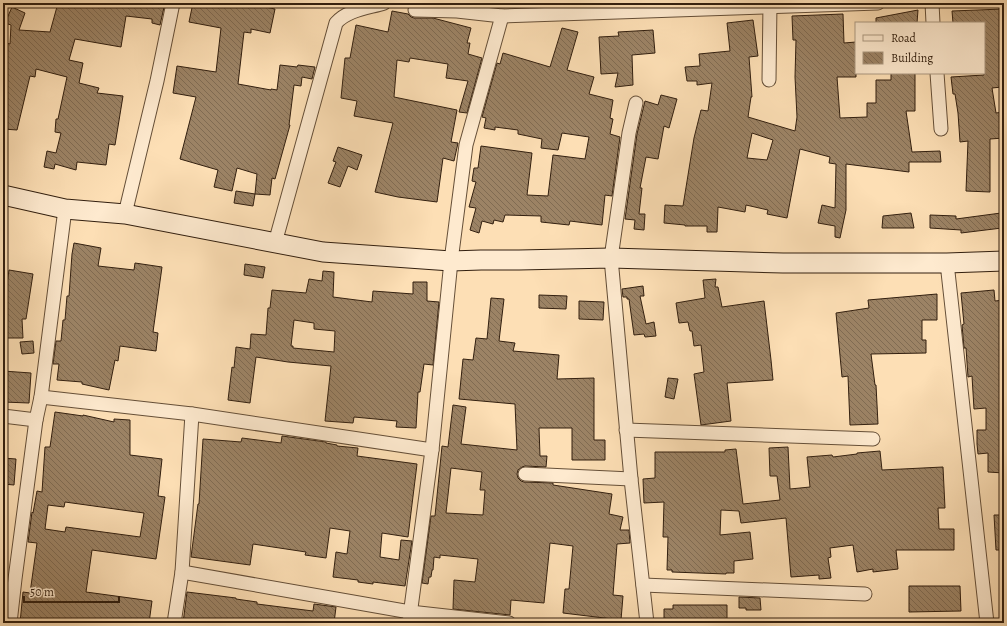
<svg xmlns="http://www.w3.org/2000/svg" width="1007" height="626" viewBox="0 0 1007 626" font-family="Alegreya,serif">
<defs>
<pattern id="building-back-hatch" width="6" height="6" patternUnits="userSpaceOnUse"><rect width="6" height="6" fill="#9c8365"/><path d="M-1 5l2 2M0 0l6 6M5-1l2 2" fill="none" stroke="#806b52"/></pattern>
</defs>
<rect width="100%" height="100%" fill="#fddfb5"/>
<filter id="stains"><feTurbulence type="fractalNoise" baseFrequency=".005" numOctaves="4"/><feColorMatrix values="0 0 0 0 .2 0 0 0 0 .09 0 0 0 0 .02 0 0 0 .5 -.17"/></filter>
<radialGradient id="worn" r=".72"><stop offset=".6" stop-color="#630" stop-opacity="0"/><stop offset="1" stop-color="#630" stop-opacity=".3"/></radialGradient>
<!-- building -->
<g fill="url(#building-back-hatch)" stroke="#321f0f" fill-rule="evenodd">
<path d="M58,3H165L160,25L152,23V19L126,16L121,47L75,39L69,60L83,63L79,83L99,88L97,93L123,96L115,145L109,144L106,165L77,162L76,170L55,164L54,169L44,167L47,151L56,153L61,133L55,132L56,119H58L67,77L36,69L35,77L30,76L17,130L3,129V42L10,44L11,25L5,23L12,7L25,13L19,30L50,32Z"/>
<path d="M193,3H256V5L275,9L270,33L251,29V33L244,32L238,84L271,90V89L277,90L280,65L297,67L298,65L315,67L312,79L302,77L301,86L294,85L289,125H290L275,179L272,178L270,195L255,194L257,174L237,168L232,191L214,187L218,170L180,159L196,97L173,93L177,66L216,72L221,28L189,22Z"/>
<path d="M1003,9V34H1000L1001,78L1002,87L992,88L996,113L1004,112V138L990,139V192L966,191L968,141L960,142L958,113L955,94H953L951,77L984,75V23H953L952,11Z"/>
<path d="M918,10L917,23H876V18Z"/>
<path d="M392,11L408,14L411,17L414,18H433L471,28L467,43H470L468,54L482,58L467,113L459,112L468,81L446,78L448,64L410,58L409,62L397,60L394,97L457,110L451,142L458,143L454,161L443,158L437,202L398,197L375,192L393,123L354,116L357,101L341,98L345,58H350L356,25L388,32Z"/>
<path d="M843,14L844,43L856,42V77H837L840,118L867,117V103H876V80H891V73H915V111H906L912,152L940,151L941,162H909V172L846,164V210L840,238L835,237V226L818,223L822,205L835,208L836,164L829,163L830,157L800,149L787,218L767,214L768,210L746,205L745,212L718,207L717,232H707V226H685V225L664,223L665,205L683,206L694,138L701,110L708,111L712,83L697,85V81H687L685,67L700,66L699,54L730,51L727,23L753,20L758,56L749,57L752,97H751L748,117L795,131L797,117L795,77L796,40H793L792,16ZM752,133L773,140L767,160L747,158Z"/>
<path d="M562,28L578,32L567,70L594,77L589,94L613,100L610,118L613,119L610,134L620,137L612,196L605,195L602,225L570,221L569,225L541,222V216L505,215L503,222L494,220L493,224L482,221L479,233L470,230L476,208L469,207L476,182L472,181L474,168H478L481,146L532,153L527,195L548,196L553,155L585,159L589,137L562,133L558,150L541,148L542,139L518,134V130L495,127V130L484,128L486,118L482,117L497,63L500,64L503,53L550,67Z"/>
<path d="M653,30L655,53L632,55L633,85L615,87L618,73L601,74L599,37L619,36L618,32Z"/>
<path d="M661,95L677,99L669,128L664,126L658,159L646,157L640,188H642L639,214H645L644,230L634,229L635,220L625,219L637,134L645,101L658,105Z"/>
<path d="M338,147L362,155L357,170L348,166L340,187L328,183L336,162L333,161Z"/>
<path d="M236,191L255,194L253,206L234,203Z"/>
<path d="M911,213L914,228H882L883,216Z"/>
<path d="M1001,213L1002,228L961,233V230L930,228V215L956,216V219Z"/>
<path d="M74,243L101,248L98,266L134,270L135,263L162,267L153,332L158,333L156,351L120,346L118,361L115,360L109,390L82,384V382L57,380L59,364H53L56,341H61L63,320H65L67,296H69L72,254Z"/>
<path d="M245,264L265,267L263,278L244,275Z"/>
<path d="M9,270L33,274L26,319H22L23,338H3V311Z"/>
<path d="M323,271L334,272L333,297L372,302L373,291L413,294V282H427V301L439,302L433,365L424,364L420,392H418L416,428L396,427L397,421L354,417L353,423L325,421L331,366L288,362L256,357L250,403L228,400L232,367L234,368L236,347L250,349L251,334L266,335L268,308H270L272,290L306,293L309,279L322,281ZM294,320L314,323V329L335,331L334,352L293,348V346H291Z"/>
<path d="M716,279L715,287H718L722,307L764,301L771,360L773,380L727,383L731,421L701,425L694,374L704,372L701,345L694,346L692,331H690L688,322L679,323L676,303L705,298L703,280Z"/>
<path d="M643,286L644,296H640L646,324L654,322L656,336L645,337L644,334L634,335L629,299H627V297H623L622,289Z"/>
<path d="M994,290L995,301L1004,300V473L988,472V453L978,454L977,444V430H986V408L974,409L972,376L968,377L966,348H964L962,325L964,324L961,293Z"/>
<path d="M937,294V320H922V340H926V353L871,354L875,385H876L878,424L850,425L848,376L842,377L836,313L869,308L868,300Z"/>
<path d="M539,295L567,296L566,309L539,308Z"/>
<path d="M491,298L504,299L499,341L515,343L513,351L559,355L557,379L594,378V440H605V460H572V428H539L540,456H547L546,467L525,466L522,467L518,470L517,474L518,478L521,481L524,482L553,483V485L612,494L609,514L623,517L620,530H629L630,543L617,544L613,595L623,596L621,620L563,613L565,589H569L573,546L550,543L544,603L511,600L510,615L453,609L454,580L475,582L478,559L440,555V558L434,557L433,570H432L431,577H429L428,584L422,583L431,516H435L442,446L448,447L453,405L466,407L461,444L517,450L515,404L459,399L463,359L473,360L476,338L487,339ZM451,468L482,472L480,490H485L483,515L446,513Z"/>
<path d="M579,301L604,302L603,320L579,319Z"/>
<path d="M33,341L34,353L22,354L20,342Z"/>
<path d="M3,371L31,373L29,403L3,402Z"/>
<path d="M668,378L678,379L674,399L665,397Z"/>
<path d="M55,412L83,416V415L114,422V419L130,420V455L162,459L158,496L165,497L156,559L92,550L86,592L152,601L149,623H115L105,622V623H20L23,592L30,593L37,543L28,542L32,512L33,513L37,491L42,492L45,447H50ZM65,502L144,513L140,537L66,527L65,532L45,529L48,505L64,507Z"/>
<path d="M282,436L326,442V443L337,445V446L358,448L357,456L417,464L408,537L382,533L380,557L399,560L401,540L412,541L405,586L373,582V584L358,582V580L333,577L336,552L347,554L350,531L330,528L326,558L305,555L306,552L253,544L250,565L191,557L198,504H199L203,439L241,442L242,438L281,443Z"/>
<path d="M788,447L790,489L810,487L807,457L832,455L833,457L857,454V453L880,451L882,470L943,467L945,508H938L939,529H954V550H896L898,569L873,572V569L857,572L853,545L830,548L831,557L828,558L831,578L819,579V575L791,577L786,518L741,523L739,511L721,510L720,535L750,532L753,559L734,561V573H726V574L672,572V570H667L668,537H663L664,502L644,503L643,479L655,478V452H725V450L736,449L743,504L780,500L777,476H770L769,448Z"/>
<path d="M3,458L16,459L14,485L3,484Z"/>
<path d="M994,515H1004V550H996Z"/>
<path d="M909,586H960L961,611L909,612Z"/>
<path d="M187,592L236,598V599L257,602V604L313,611L314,604L336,607L334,623H183Z"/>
<path d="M739,597L760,598L761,610H746V608H739Z"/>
<path d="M673,605H727V623H664V609H673Z"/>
</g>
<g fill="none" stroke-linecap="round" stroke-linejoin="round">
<!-- minor casing -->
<g stroke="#654f38" stroke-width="15">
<g id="minor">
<path d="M932,3L933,23"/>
<path d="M415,10L457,11L502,16L878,3"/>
<path d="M937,73L941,129"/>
<path d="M769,80L770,3"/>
<path d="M636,103L629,133L611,258L631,479L647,623"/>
<path d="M125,214L157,81L173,3"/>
<path d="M275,243L336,23C347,10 368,8 384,3"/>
<path d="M947,263L987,623"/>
<path d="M41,397L192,414L432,450"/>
<path d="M3,416L36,420"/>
<path d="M626,430L873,439"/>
<path d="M525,474L631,479"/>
<path d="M182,572L410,612L509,623"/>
<path d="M643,585L865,594"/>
<path d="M10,623L15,579L36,420L41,397L65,209"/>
<path d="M174,623L182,572L192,414"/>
<path d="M409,623L432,450L451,261L466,145L502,16"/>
</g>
</g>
<!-- secondary casing -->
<g stroke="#321f0f" stroke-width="21">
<path id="secondary" d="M3,195L65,209L125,214L323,252L451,261L481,260H519L611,258L783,263H947L1004,261"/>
</g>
<!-- minor -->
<use href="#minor" stroke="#feeacf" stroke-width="13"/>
<!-- secondary -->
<use href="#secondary" stroke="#feeacf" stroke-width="19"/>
</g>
<!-- margin -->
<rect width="1007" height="626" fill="none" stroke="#fddfb5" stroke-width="16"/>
<rect x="4" y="4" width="999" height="618" fill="none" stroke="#321f0f" stroke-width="2"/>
<rect x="8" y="8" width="991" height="610" fill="none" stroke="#321f0f"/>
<!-- legend -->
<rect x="855" y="22" width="130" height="52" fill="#feeacf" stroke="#ac9982"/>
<rect x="863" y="35" width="20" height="6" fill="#feeacf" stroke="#ac9982"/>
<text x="891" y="42" font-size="12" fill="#321f0f">Road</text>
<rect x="863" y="52" width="20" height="12" fill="url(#building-back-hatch)" stroke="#ac9982"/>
<text x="891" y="62" font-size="12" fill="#321f0f">Building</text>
<!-- scale -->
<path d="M24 596v6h95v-6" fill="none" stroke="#321f0f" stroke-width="2"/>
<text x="30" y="596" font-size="12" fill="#321f0f" stroke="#feeacf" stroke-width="3" paint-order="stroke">50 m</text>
<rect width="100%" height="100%" filter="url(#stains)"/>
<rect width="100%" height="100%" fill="url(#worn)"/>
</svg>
